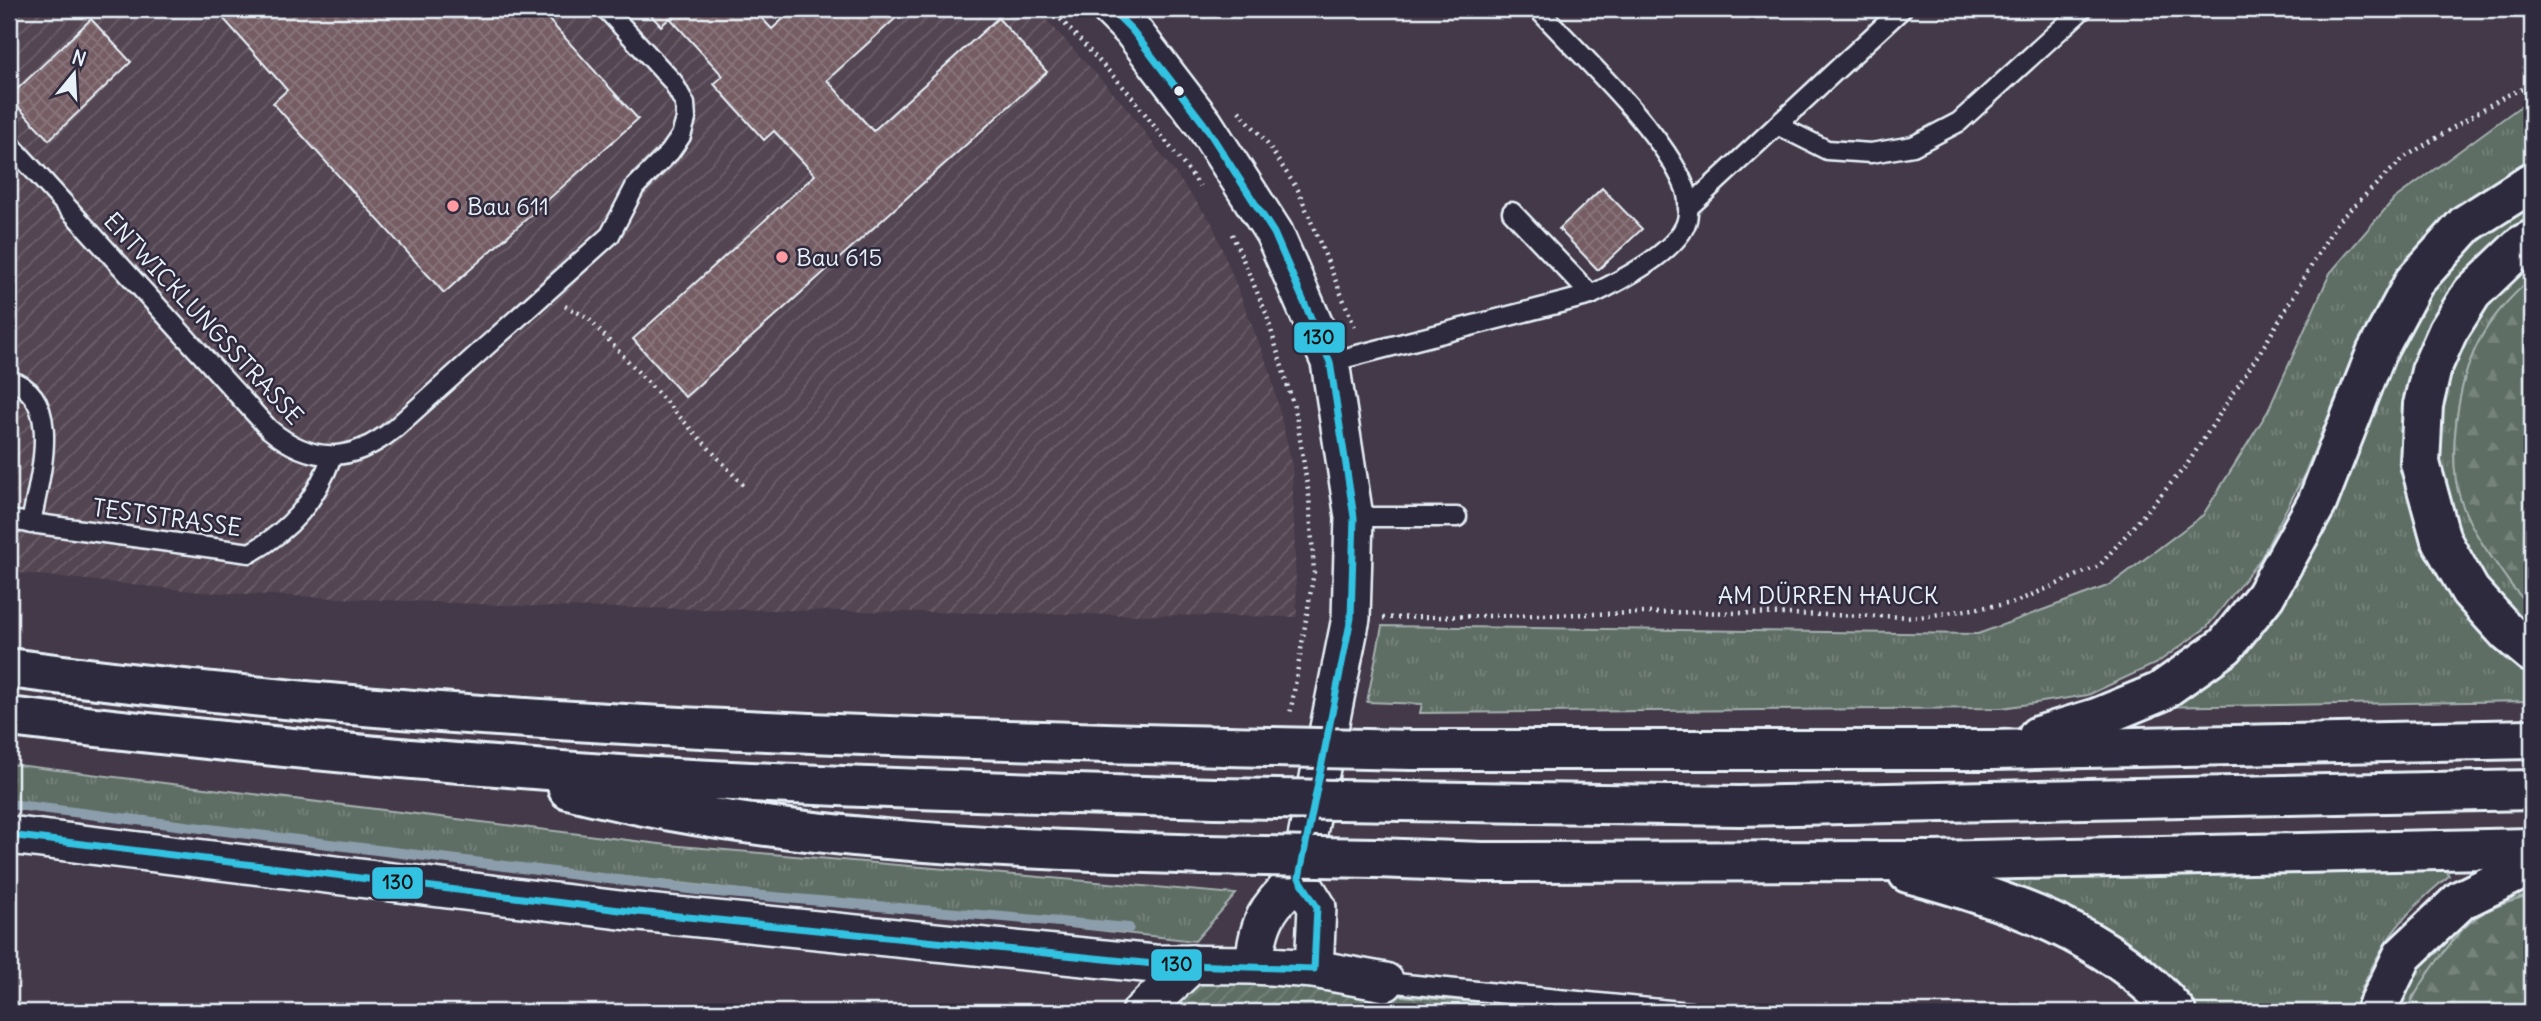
<svg xmlns="http://www.w3.org/2000/svg" width="2541" height="1021" viewBox="0 0 2541 1021" font-family="Delius,sans-serif">
<defs>
<pattern id="industrial-furrows" width="10" height="10" patternUnits="userSpaceOnUse" patternTransform="scale(1.75)"><rect width="10" height="10" fill="#534451"/><path d="M-1 1l2-2M0 10L10 0M9 11l2-2" fill="none" stroke="#6c5f6b"/></pattern>
<pattern id="grass-tufts" width="24" height="20" patternUnits="userSpaceOnUse" patternTransform="scale(1.75)"><rect width="24" height="20" fill="#5f6e65"/><path d="M3 7l-1-3M5 7V3M7 7l1-3M15 17l-1-3M17 17v-4M19 17l1-3" fill="none" stroke="#76837c"/></pattern>
<pattern id="forest-firs" width="22" height="20" patternUnits="userSpaceOnUse" patternTransform="scale(1.75)"><rect width="22" height="20" fill="#5f6e65"/><path d="M5 1l3.5 6h-7zM16 11l3.5 6h-7z" fill="#76837c"/></pattern>
<pattern id="garden-furrows" width="10" height="10" patternUnits="userSpaceOnUse" patternTransform="scale(1.75)"><rect width="10" height="10" fill="#5f6e65"/><path d="M-1 1l2-2M0 10L10 0M9 11l2-2" fill="none" stroke="#76837c"/></pattern>
<pattern id="building-cross-hatch" width="8" height="8" patternUnits="userSpaceOnUse" patternTransform="scale(1.75)"><rect width="8" height="8" fill="#755d64"/><path d="M0 0l8 8M0 8l8-8" fill="none" stroke="#89757b"/></pattern>
</defs>
<rect width="100%" height="100%" fill="#443949"/>
<filter id="ink" filterUnits="userSpaceOnUse"><feTurbulence type="fractalNoise" baseFrequency=".0143" numOctaves="2"/><feDisplacementMap in="SourceGraphic" scale="14" xChannelSelector="R" yChannelSelector="G"/><feConvolveMatrix kernelMatrix="1 2 1 2 8 2 1 2 1" color-interpolation-filters="sRGB"/></filter>
<g filter="url(#ink)">
<!-- industrial -->
<path fill="url(#industrial-furrows)" d="M9,9H1037L1126,107L1212,223L1270,371L1292,463L1297,617L549,607L201,592L9,572Z"/>
<!-- grass -->
<g fill="url(#grass-tufts)" stroke="#a4b0ae" stroke-width="2">
<path d="M2532,102V162L2474,200L2417,255L2357,346L2305,473L2261,558L2207,627L2157,663L2088,695L2002,708L1420,713L1422,704L1367,702L1382,626L1978,634L2110,585L2203,515L2268,411L2330,273L2394,199L2518,108Z"/>
<path d="M2532,200V226L2412,401L2464,603L2532,675V701L2148,707L2228,654L2425,301C2456,261 2490,227 2532,200Z"/>
<path d="M2532,252V278C2510,297 2491,317 2478,343C2458,383 2446,458 2461,501C2468,522 2482,544 2495,562C2506,578 2516,594 2532,607V632L2502,600L2464,551L2441,498L2437,398L2479,303Z"/>
<path d="M9,764L668,845L1236,894L1195,941L9,808Z"/>
<path d="M2445,867L2449,876C2399,916 2374,952 2353,1012H2200L2145,953L2082,917L1989,875Z"/>
<path d="M2532,882V896L2519,898L2413,996L2407,1012H2389L2393,1000L2446,926Z"/>
</g>
<!-- forest -->
<g fill="url(#forest-firs)" stroke="#a4b0ae" stroke-width="2">
<path d="M2532,278V607C2516,594 2506,578 2495,562C2482,544 2468,522 2461,501C2446,458 2458,383 2478,343C2491,317 2510,297 2532,278Z"/>
<path d="M2532,896V1009L2529,1012H2407C2416,988 2455,932 2477,917C2492,907 2515,899 2532,896Z"/>
</g>
<!-- garden -->
<path fill="url(#garden-furrows)" stroke="#a4b0ae" stroke-width="2" d="M1191,978L1586,1012H1150Z"/>
<g fill="none" stroke-linecap="round" stroke-linejoin="round">
<!-- stream -->
<path stroke="#8c9eac" stroke-width="10" d="M9,804L705,891L1129,928"/>
</g>
<!-- building -->
<g fill="url(#building-cross-hatch)" stroke="#e8f1f8" stroke-width="2">
<path d="M215,9H539L638,119L444,293L273,103L287,90Z"/>
<path d="M645,9H753L772,29L794,9H906L827,80L873,131L998,18L1047,72L685,397L633,339L815,175L774,131L764,140L714,84L723,76L670,18L661,26Z"/>
<path d="M91,19L131,62L49,140L9,97Z"/>
<path d="M1602,188L1642,229L1598,270L1559,229Z"/>
</g>
<g fill="none" stroke-linecap="round" stroke-linejoin="round">
<!-- service casing -->
<g stroke="#e8f1f8" stroke-width="23">
<g id="service">
<path d="M1777,125L1827,150L1871,153L1913,146L1959,122L2083,9"/>
<path d="M9,143L269,429C312,465 352,463 394,429L610,235L635,187L670,152L681,136L686,119L685,104L673,82L606,9"/>
<path d="M1688,208L1902,9"/>
<path d="M1512,212L1591,295"/>
<path d="M1330,362L1591,295C1618,282 1672,254 1685,226C1690,215 1689,196 1684,185C1660,128 1581,56 1538,9"/>
<path d="M9,380C66,397 38,481 31,524"/>
<path d="M1354,517H1457"/>
<path d="M9,520L250,553C291,530 316,500 332,456"/>
<path d="M1385,982L1690,1012"/>
</g>
</g>
<!-- minor casing -->
<g stroke="#e8f1f8" stroke-width="42">
<g id="minor">
<path d="M1111,9L1132,30L1204,124L1274,233L1330,362L1354,517L1351,618L1299,878C1267,906 1258,922 1254,965"/>
<path d="M9,835L628,911L1154,964L1254,965L1314,969L1385,982"/>
<path d="M1299,878L1317,907L1314,969"/>
<path d="M1141,1012L1192,964"/>
</g>
</g>
<!-- motorway casing -->
<g stroke="#e8f1f8" stroke-width="44">
<g id="motorway">
<path d="M2532,240L2522,245L2472,293L2448,331L2432,367L2423,405L2420,463L2441,540L2470,591L2508,633L2532,653"/>
<path d="M9,668C412,722 820,736 1226,746"/>
<path d="M9,717C212,741 416,762 620,775C819,787 1018,793 1216,798"/>
<path d="M2038,736L2097,718L2160,692L2225,646L2265,596L2317,503L2376,353L2414,282L2466,224L2532,182"/>
<path d="M1412,750H1992L2532,739"/>
<path d="M568,789C776,841 993,848 1206,855"/>
<path d="M1401,801L1739,806L2532,790"/>
<path d="M1376,858L1482,862L1932,861L2532,848"/>
<path d="M1908,873C2004,899 2110,934 2176,1012"/>
<path d="M2375,1012L2403,955L2461,900L2532,865"/>
</g>
</g>
<!-- path -->
<g stroke="#e8f1f8" stroke-width="4.5" stroke-dasharray="2 5" stroke-linecap="butt">
<path d="M1051,9L1129,93L1200,186"/>
<path d="M1239,111L1264,139L1298,190L1356,330"/>
<path d="M1232,234L1266,313L1296,414L1309,496L1314,572L1290,715"/>
<path d="M565,306L587,317L744,486"/>
<path d="M1383,618L1695,612L1920,617L2013,603L2099,566L2186,466L2267,341L2337,222L2405,157L2503,97L2532,85"/>
</g>
<!-- service -->
<use href="#service" stroke="#2f2a3d" stroke-width="18"/>
<!-- minor -->
<use href="#minor" stroke="#2f2a3d" stroke-width="37"/>
<!-- motorway -->
<use href="#motorway" stroke="#2f2a3d" stroke-width="38"/>
<!-- motorway-bridge casing -->
<g stroke="#e8f1f8" stroke-width="44" stroke-linecap="butt">
<g id="motorway-bridge">
<path d="M1226,746L1412,750"/>
<path d="M1216,798L1401,801"/>
<path d="M1206,855L1376,858"/>
</g>
</g>
<!-- motorway-bridge -->
<use href="#motorway-bridge" stroke="#2f2a3d" stroke-width="38"/>
<!-- bus-1 casing -->
<g stroke="#2f2a3d" stroke-width="12">
<path id="bus-1" d="M9,835L628,911L1154,964L1314,969L1317,907L1299,878L1351,618L1354,517L1330,362L1274,233L1204,124L1132,30L1111,9"/>
</g>
<!-- bus-1 -->
<use href="#bus-1" stroke="#33c2e2" stroke-width="7"/>
</g>
</g>
<!-- markers -->
<circle fill="#e8f1f8" stroke="#2f2a3d" stroke-width="2.5" cx="1179" cy="91" r="6"/>
<g fill="#ff9aa2" stroke="#2f2a3d" stroke-width="2.5">
<circle cx="453" cy="206" r="7"/>
<circle cx="782" cy="257" r="7"/>
</g>
<g text-anchor="middle" dominant-baseline="central" stroke-width="5" stroke-linejoin="round" paint-order="stroke">
<!-- poi labels -->
<g font-size="24" fill="#e8f1f8" stroke="#2f2a3d" text-anchor="start">
<text x="467" y="206">Bau 611</text>
<text x="796" y="257">Bau 615</text>
</g>
<!-- street labels -->
<g font-size="24" fill="#e8f1f8" stroke="#2f2a3d">
<text transform="translate(204 318) rotate(47)">ENTWICKLUNGSSTRASSE</text>
<text transform="translate(167 517) rotate(8)">TESTSTRASSE</text>
<text x="1828" y="595">AM DÜRREN HAUCK</text>
</g>
</g>
<g stroke="#2f2a3d" stroke-width="2.5">
<rect x="1293" y="321" width="53" height="33" rx="7" fill="#33c2e2"/>
<rect x="371" y="866" width="53" height="34" rx="7" fill="#33c2e2"/>
<rect x="1150" y="948" width="53" height="34" rx="7" fill="#33c2e2"/>
</g>
<g font-size="19" text-anchor="middle" font-weight="bold" fill="#111">
<text x="1319" y="344">130</text>
<text x="398" y="889">130</text>
<text x="1177" y="971">130</text>
</g>
<!-- margin -->
<rect width="2541" height="1021" fill="none" stroke="#2f2a3d" stroke-width="35"/>
<rect x="18" y="18" width="2506" height="986" fill="none" stroke="#e8f1f8" stroke-width="2.5" filter="url(#ink)"/>
<!-- north arrow -->
<g transform="translate(74 74) rotate(18)" stroke="#2f2a3d" stroke-width="5" paint-order="stroke">
<path d="M0-5L12 26L0 18L-12 26Z" fill="#e8f1f8"/>
<text y="-10" font-size="19" font-weight="bold" text-anchor="middle" fill="#e8f1f8">N</text>
</g>
</svg>
